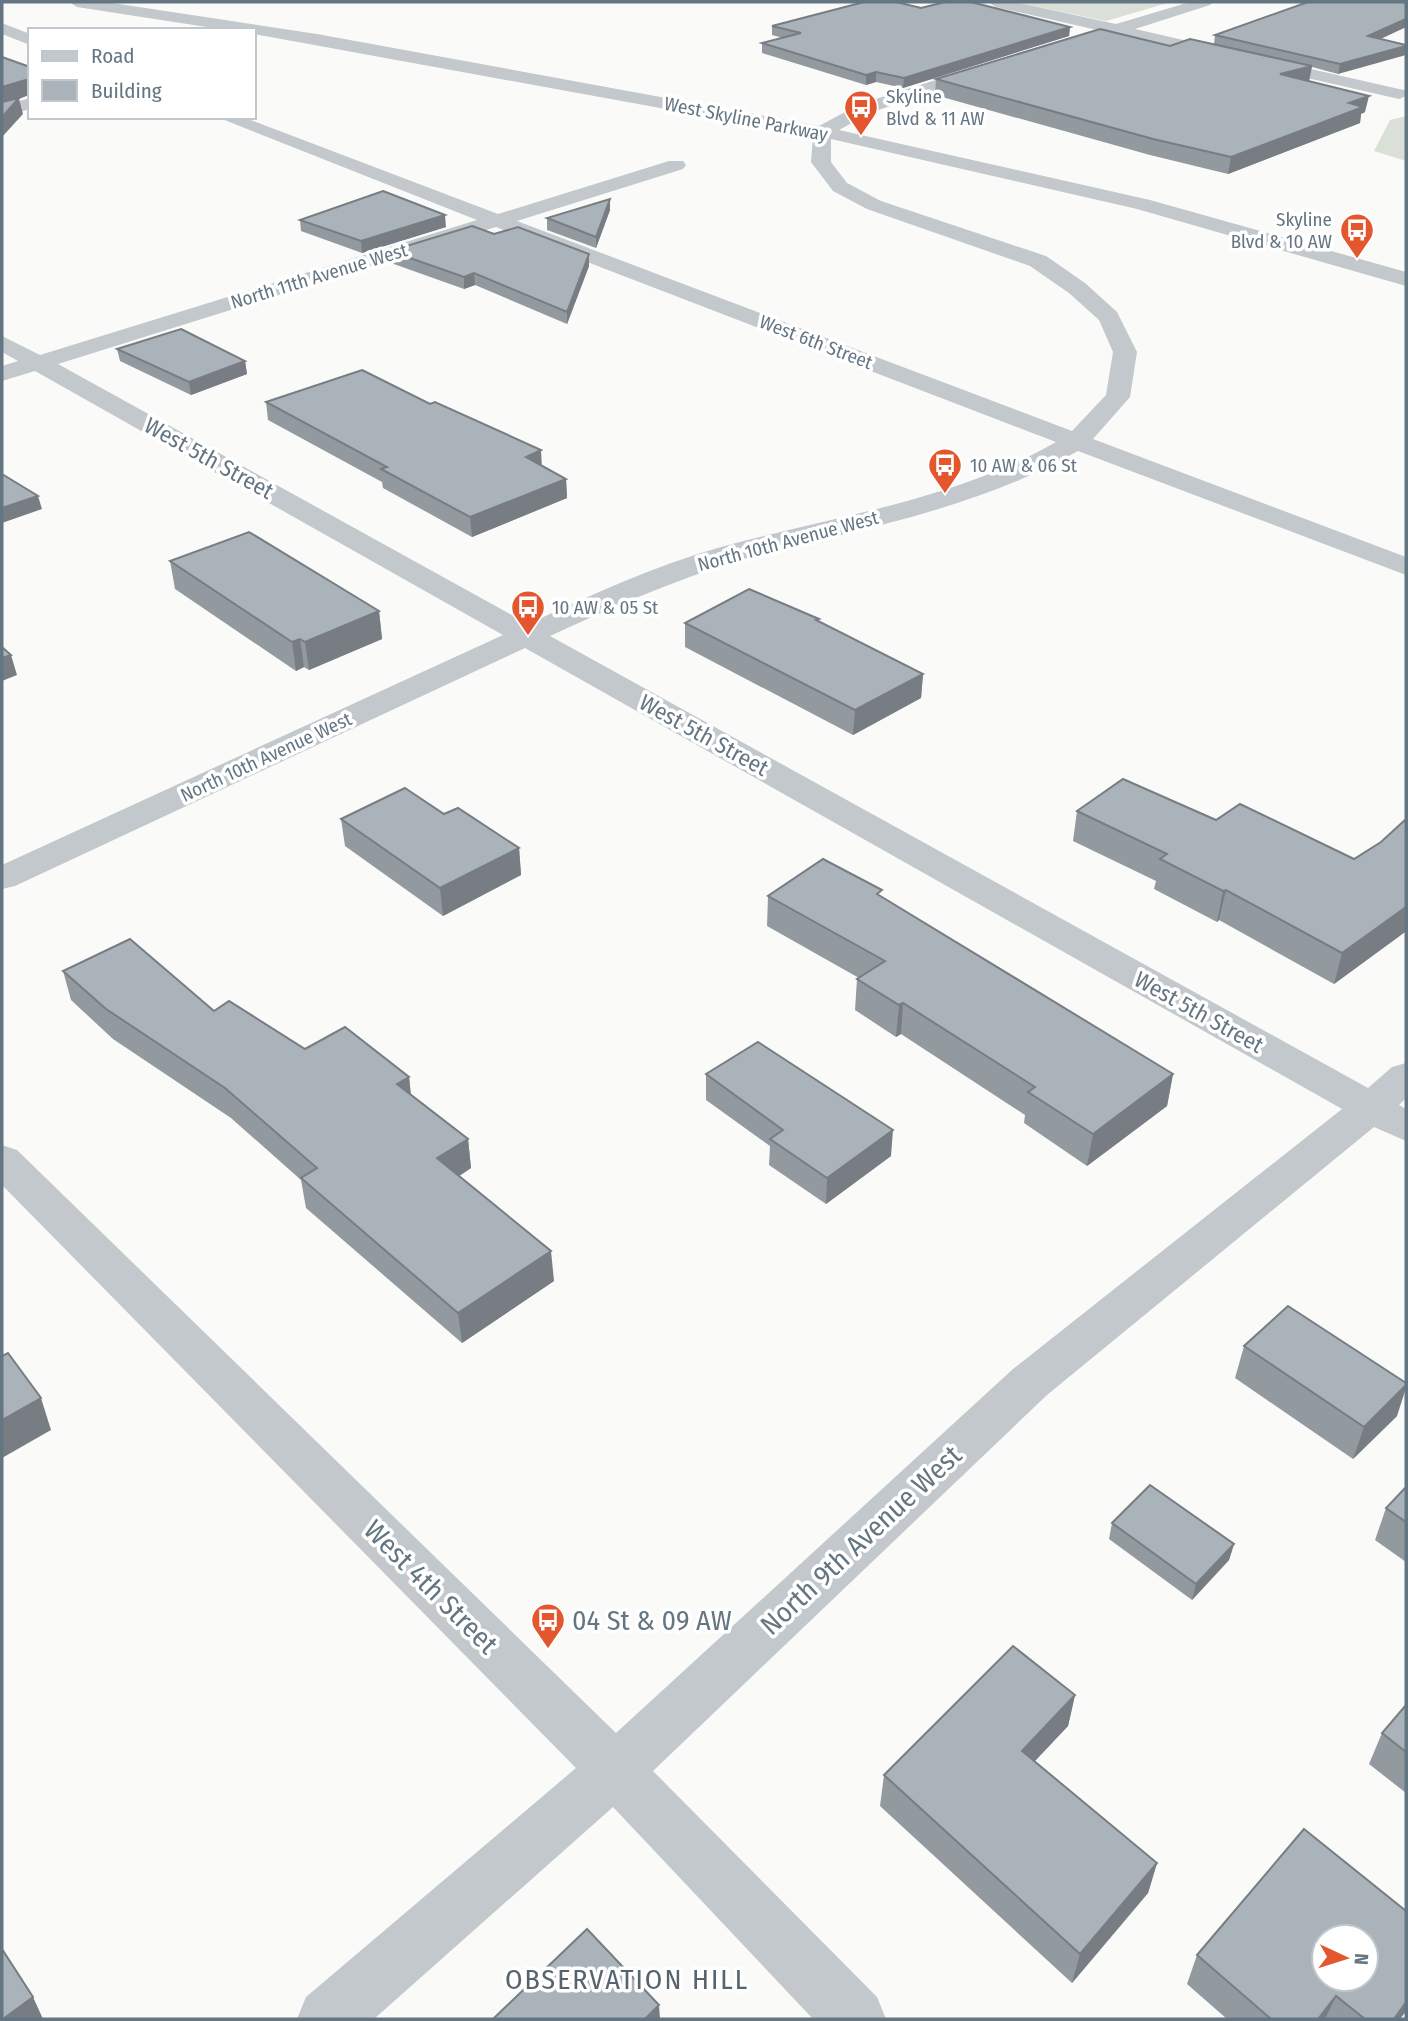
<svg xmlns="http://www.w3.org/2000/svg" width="1408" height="2021" viewBox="0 0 1408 2021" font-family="'Fira Sans Condensed',sans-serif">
<rect width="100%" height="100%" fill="#fafaf8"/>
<!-- green -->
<g fill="#dadfd7">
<path d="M1015,2H1171L1106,21Z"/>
<path d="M1406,116V161L1374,151L1390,120Z"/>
</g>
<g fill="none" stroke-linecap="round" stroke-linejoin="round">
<!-- minor -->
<g fill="#c3c8cc" fill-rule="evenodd">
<path d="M69,2H106L317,34L819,126L860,104L986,64L995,69L992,73L872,112L839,130L1150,200L1406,272V286L1137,209L831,139V162L847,183L881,201L1046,256L1085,283L1117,312L1137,352L1130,397L1093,439L1406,557V575L1078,451C1001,495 916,517 829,538C799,546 767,551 737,561C672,581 611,608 550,636L1368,1088L1392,1067L1406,1063V1098L1399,1105L1406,1109V1141L1374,1127L1047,1395L653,1771L877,1997L886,2019H813L613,1807L374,2019H297L306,1997L576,1768L2,1185V1145L17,1150L616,1733L1013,1369L1342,1109L525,648L15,886L2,889V865L503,635L35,371L2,381V366L18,361L2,352V336L40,355L477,220L217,117H243L498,214L669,161H683L686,165L683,169L517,221L1072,431L1106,395L1113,352L1099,320L1069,293L1030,266L867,209L833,191L811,162L813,136L254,34V30H226L77,7ZM496,227L1056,442C952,501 835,516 721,547C654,566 591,595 528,624L58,364Z"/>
<path d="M988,2H1015L1116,24L1190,2H1213L1210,5L1135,29L1399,89L1405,90L1406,96L1399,99L996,7Z"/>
<path d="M2,23L30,34V45L2,34Z"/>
<path d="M30,98V109L2,117V106Z"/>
</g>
</g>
<!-- wall -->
<g fill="#929a9f">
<path d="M1406,2V27L1381,39L1338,74L1312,67L1309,81L1365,112L1361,114L1360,123L1228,174L1150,155L935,95L936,79L1170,46L1214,44L1215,35Z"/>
<path d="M921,8L1070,27L1069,36L903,88L876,82L866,85L762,53V43L783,38L772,35V26Z"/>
<path d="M610,210L596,248L547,230V218Z"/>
<path d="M300,220L446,227L362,253L301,231Z"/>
<path d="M494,234L589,266L567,324L475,285L464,289L391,263L390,251Z"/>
<path d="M117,349L245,361L247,374L191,395L120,361Z"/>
<path d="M266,402L542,466L566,479L567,498L472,537L383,488L382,482L268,420Z"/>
<path d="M170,561L379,611L382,639L309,670L304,667L296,671L175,589Z"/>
<path d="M819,622L923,674L921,698L853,735L685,647V623Z"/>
<path d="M1077,811L1216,820L1354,859L1381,842L1406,819V933L1405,932L1334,984L1219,920L1217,922L1154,889L1156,881L1073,841Z"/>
<path d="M444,814L519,848L521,875L443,916L345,846L341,819Z"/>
<path d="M768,896L882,897L1173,1074L1167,1106L1087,1166L1024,1123L1025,1115L901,1034L896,1037L855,1010L857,979L859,978L767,926Z"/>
<path d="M63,971L214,1011L305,1049L409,1077L411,1095L468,1139L471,1168L459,1176L554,1281L462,1343L306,1208L301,1180L231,1118L113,1039L71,1000Z"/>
<path d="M706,1074L891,1156L826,1204L769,1165L770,1146L706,1100Z"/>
<path d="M1244,1346L1397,1416L1353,1459L1235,1378Z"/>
<path d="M1406,1487V1562L1375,1540L1386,1508Z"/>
<path d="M1112,1523L1234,1544L1229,1560L1192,1600L1109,1539Z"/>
<path d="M1075,1695L1068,1726L1035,1761L1157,1863L1148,1893L1072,1983L880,1806L884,1775Z"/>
<path d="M1406,1705V1793L1369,1764L1382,1733Z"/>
<path d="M1197,1955L1406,2011L1400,2019H1227L1187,1984Z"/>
</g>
<!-- shaded-wall -->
<g fill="#777d82">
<path d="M1406,19V27L1366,45L1368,36Z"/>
<path d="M1070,27L1069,36L903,88L904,78Z"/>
<path d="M1406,46V55L1338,74L1340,64Z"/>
<path d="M1312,66L1309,81L1280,74Z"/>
<path d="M876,72V82L866,85V75Z"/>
<path d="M26,80L29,95L19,99L23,114L2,137V87Z"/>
<path d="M1369,96L1365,112L1361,114L1360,123L1228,174L1231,157L1349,103Z"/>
<path d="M610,199V210L596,248V237Z"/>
<path d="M445,215L446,227L362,253L361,241Z"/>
<path d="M589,254V266L567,324V312Z"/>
<path d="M474,273L475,285L464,289V277Z"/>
<path d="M245,361L247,374L191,395L189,382Z"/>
<path d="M541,450L542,469L526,457Z"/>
<path d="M566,479L567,498L472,537L470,517Z"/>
<path d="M38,496L42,509L2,523V508Z"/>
<path d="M379,611L382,639L309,670L305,642Z"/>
<path d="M300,639L304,667L296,671L292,642Z"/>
<path d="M11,655L17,675L2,681V658Z"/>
<path d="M923,674L921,698L853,735L855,710Z"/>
<path d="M519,848L521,875L443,916L440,888Z"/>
<path d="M1226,890L1219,920L1217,922L1223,891Z"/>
<path d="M1406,907L1405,932L1334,984L1342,953Z"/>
<path d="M903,1003L901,1034L896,1037L899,1005Z"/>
<path d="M1173,1074L1167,1106L1087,1166L1093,1134Z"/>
<path d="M409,1077L412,1107L397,1084Z"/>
<path d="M893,1130L891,1156L826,1204L827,1178Z"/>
<path d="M468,1139L471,1168L441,1188L437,1158Z"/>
<path d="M551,1251L554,1281L462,1343L458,1313Z"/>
<path d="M1406,1385V1388L1397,1416L1353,1459L1364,1427Z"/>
<path d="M41,1398L51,1430L2,1458V1420Z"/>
<path d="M1234,1544L1229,1560L1192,1600L1196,1584Z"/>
<path d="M1075,1695L1068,1726L1016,1781L1022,1751Z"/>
<path d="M1157,1863L1148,1893L1072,1983L1080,1954Z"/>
<path d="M1336,1996L1325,2019H1318Z"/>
<path d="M33,1997L43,2019H3Z"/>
<path d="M1406,2002V2011L1400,2019H1394Z"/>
<path d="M659,2005L660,2019H645Z"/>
</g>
<!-- building -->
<g fill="#aab3b9" stroke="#777d82" stroke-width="2" fill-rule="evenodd">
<path d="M864,2H896L921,8L945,2H971L1070,27L904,78L876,72L866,75L762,43L801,33L772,26Z"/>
<path d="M1308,2H1406V19L1368,36L1406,45V46L1340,64L1215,35Z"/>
<path d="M1100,29L1170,46L1190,39L1312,66L1280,74L1369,96L1349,103L1363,107L1231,157L1153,139L936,79Z"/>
<path d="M2,57L30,67L29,87L26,80L2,87Z"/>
<path d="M19,98L2,117V102Z"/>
<path d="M383,191L445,215L361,241L300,220Z"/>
<path d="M610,199L596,237L547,218Z"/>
<path d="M472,226L494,234L518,227L589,254L567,312L474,273L464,277L390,251Z"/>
<path d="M181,329L245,361L189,382L117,349Z"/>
<path d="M362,370L430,404L435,402L541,450L526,457L566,479L470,517L381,469L387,467L266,402Z"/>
<path d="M2,474L38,496L2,508Z"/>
<path d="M249,532L379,611L305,642L300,639L292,642L170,561Z"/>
<path d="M749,589L819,619L816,620L923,674L855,710L685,623Z"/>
<path d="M2,647L11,655L2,658Z"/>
<path d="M1123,779L1216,820L1240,804L1354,859L1381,842L1406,819V907L1342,953L1226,890L1223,891L1160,859L1167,854L1077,811Z"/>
<path d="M405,788L444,814L458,808L519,848L440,888L341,819Z"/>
<path d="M823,859L882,890L877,894L1173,1074L1093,1134L1028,1092L1035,1087L903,1003L899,1005L857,979L885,961L768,896Z"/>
<path d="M130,939L214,1011L229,1001L305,1049L345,1027L409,1077L397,1084L468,1139L437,1158L551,1251L458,1313L301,1178L317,1168L225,1088L106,1009L63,971Z"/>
<path d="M758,1042L893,1130L827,1178L770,1139L783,1130L706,1074Z"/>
<path d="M1288,1306L1406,1383V1385L1364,1427L1244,1346Z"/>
<path d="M8,1353L41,1398L2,1420V1356Z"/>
<path d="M1150,1485L1234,1544L1196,1584L1112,1523Z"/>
<path d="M1406,1487V1522L1386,1508Z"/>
<path d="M1013,1646L1075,1695L1022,1751L1157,1863L1080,1954L884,1775Z"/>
<path d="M1406,1705V1752L1382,1733Z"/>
<path d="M1304,1829L1406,1911V2002L1394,2019H1365L1336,1996L1318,2019H1271L1197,1955ZM1324,1937H1366V1979H1324Z"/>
<path d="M587,1929L659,2005L645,2019H493Z"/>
<path d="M2,1949L33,1997L3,2019H2Z"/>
</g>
<!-- icons -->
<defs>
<g id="bus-pin" transform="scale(1.75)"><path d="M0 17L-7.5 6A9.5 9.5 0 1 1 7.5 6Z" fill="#e4572e" stroke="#fff"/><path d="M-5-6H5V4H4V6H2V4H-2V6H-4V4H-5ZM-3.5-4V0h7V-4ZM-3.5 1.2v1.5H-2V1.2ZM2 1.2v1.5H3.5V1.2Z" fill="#fff"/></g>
</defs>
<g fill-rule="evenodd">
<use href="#bus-pin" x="861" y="107"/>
<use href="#bus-pin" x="1357" y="230"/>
<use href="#bus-pin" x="945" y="465"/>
<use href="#bus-pin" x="528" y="607"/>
<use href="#bus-pin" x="548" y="1620"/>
</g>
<g text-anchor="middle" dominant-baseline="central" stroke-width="7" stroke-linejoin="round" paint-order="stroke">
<!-- far-poi labels -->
<g font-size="19" fill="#657683" stroke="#fff" text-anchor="start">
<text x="886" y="96">Skyline<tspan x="886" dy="22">Blvd &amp; 11 AW</tspan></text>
<text x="1332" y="219" text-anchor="end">Skyline<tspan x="1332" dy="22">Blvd &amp; 10 AW</tspan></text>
<text x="970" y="465">10 AW &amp; 06 St</text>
<text x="552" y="607">10 AW &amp; 05 St</text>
</g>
<!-- far-street labels -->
<g font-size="19" fill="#657683" stroke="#fff">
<text transform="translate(746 119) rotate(11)">West Skyline Parkway</text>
<text transform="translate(319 276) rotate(-17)">North 11th Avenue West</text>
<text transform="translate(816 342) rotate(21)">West 6th Street</text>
<text transform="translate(788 541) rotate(-15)">North 10th Avenue West</text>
<text transform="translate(266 757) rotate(-25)">North 10th Avenue West</text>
</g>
<!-- street labels -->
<g font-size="23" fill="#657683" stroke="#fff">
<text transform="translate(209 458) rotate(29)">West 5th Street</text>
<text transform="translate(704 735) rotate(29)">West 5th Street</text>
<text transform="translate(1199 1012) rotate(29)">West 5th Street</text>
</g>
<!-- near-street labels -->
<g font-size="28" fill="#657683" stroke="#fff">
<text transform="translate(861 1540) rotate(-43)">North 9th Avenue West</text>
<text transform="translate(431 1587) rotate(45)">West 4th Street</text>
</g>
<!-- near-poi labels -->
<g font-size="28" fill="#657683" stroke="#fff" text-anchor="start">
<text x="572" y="1620">04 St &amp; 09 AW</text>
</g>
<!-- near-neighbourhood labels -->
<g font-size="28" letter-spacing="2" fill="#57646e" stroke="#fff">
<text x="627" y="1979">OBSERVATION HILL</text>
</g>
</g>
<!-- border -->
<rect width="1408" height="2021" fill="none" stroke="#657683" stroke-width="7"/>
<!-- legend -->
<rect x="28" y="28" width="228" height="91" fill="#ffffff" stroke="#c1c8cd" stroke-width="2"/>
<rect x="42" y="51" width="35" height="10" fill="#c3c8cc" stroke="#c1c8cd" stroke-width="2"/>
<text x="91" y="63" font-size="21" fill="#657683">Road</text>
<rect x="42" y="80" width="35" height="21" fill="#aab3b9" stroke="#c1c8cd" stroke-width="2"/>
<text x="91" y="98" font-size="21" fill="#657683">Building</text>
<!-- north arrow -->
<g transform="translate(1345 1958) rotate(94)"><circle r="33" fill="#ffffff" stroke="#c1c8cd" stroke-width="2"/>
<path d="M0-5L12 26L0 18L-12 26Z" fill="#e4572e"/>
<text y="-10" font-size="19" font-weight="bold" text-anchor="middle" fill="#657683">N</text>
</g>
</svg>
